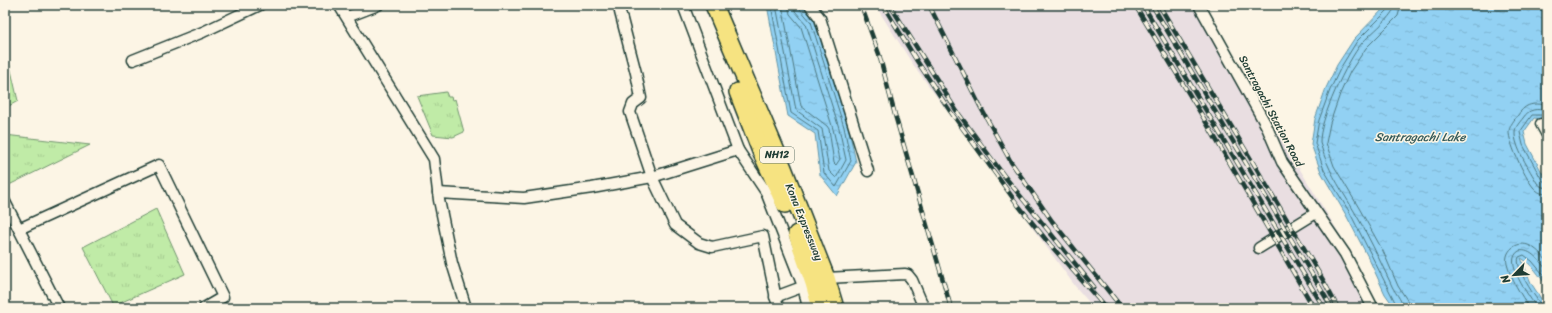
<svg xmlns="http://www.w3.org/2000/svg" width="1552" height="313" viewBox="0 0 1552 313" font-family="Sriracha,sans-serif">
<defs>
<pattern id="park-tufts" width="24" height="20" patternUnits="userSpaceOnUse"><rect width="24" height="20" fill="#c0eba7"/><path d="M3 7l-1-3M5 7V3M7 7l1-3M15 17l-1-3M17 17v-4M19 17l1-3" fill="none" stroke="#a5ca90"/></pattern>
<pattern id="water-ripples" width="26" height="14" patternUnits="userSpaceOnUse"><rect width="26" height="14" fill="#92d1f3"/><path d="M2 4q2-2 4 0t4 0M15 11q2-2 4 0t4 0" fill="none" stroke="#7db4d1"/></pattern>
</defs>
<rect width="100%" height="100%" fill="#fcf5e5"/>
<filter id="ink" filterUnits="userSpaceOnUse"><feTurbulence type="fractalNoise" baseFrequency=".025" numOctaves="2"/><feDisplacementMap in="SourceGraphic" scale="8" xChannelSelector="R" yChannelSelector="G"/><feConvolveMatrix kernelMatrix="1 2 1 2 8 2 1 2 1" color-interpolation-filters="sRGB"/></filter>
<g filter="url(#ink)">
<!-- built -->
<path fill="#e9dee1" d="M875,5H1199L1345,243L1377,308H1094L1075,286L912,63Z"/>
<!-- park -->
<g fill="url(#park-tufts)" stroke="#70946e">
<path d="M5,44L18,101L5,108Z"/>
<path d="M446,92L448,97H451L452,100L455,99L464,132L453,137L433,135L417,96Z"/>
<path d="M5,135L90,145L7,186L5,183Z"/>
<path d="M156,209L185,274L113,306L83,247Z"/>
</g>
<!-- water -->
<g fill="url(#water-ripples)" stroke="#6496a7">
<path d="M767,5H802L814,20L848,126L856,162L837,196L820,175L815,134L788,116Z"/>
<path d="M1387,5H1547V125L1544,119L1534,118L1524,132L1527,144L1547,182V287C1540,276 1532,264 1521,258L1531,283L1547,308H1395L1385,294L1369,259L1346,215L1321,172L1311,144L1315,119L1326,88L1337,65L1354,39Z"/>
</g>
<g fill="none" stroke-linecap="round" stroke-linejoin="round">
<!-- shore -->
<g stroke="#4d7880" stroke-width="1">
<path d="M771,5L791,113L818,131L824,173L836,187L851,161L844,127L811,22L800,9L799,5"/>
<path d="M776,5L796,110L822,129L829,171L836,178L846,160L839,128L806,24L795,11L794,5"/>
<path d="M782,5L801,106L827,126L829,129L834,163L836,165L840,159L833,129L801,27L790,14L788,5"/>
<path d="M1390,5L1389,9L1357,41L1341,67L1330,90L1319,120L1315,143L1324,170L1350,213L1398,308"/>
<path d="M1395,5C1394,16 1370,34 1362,43C1347,61 1319,120 1320,143C1321,147 1323,151 1324,155C1331,175 1343,192 1354,211C1368,234 1379,259 1391,284C1394,292 1402,299 1403,308"/>
<path d="M1401,5L1398,16L1366,48L1350,72L1340,94L1330,123L1326,143L1334,166L1359,208L1383,251L1398,286L1407,300L1409,308"/>
<path d="M1547,105C1533,103 1526,103 1518,115C1514,120 1510,125 1509,131C1508,142 1527,183 1536,190C1539,193 1543,194 1547,194"/>
<path d="M1547,111C1536,108 1529,109 1523,118C1520,122 1515,127 1515,132C1514,147 1530,170 1537,183L1542,187L1547,188"/>
<path d="M1547,117L1544,115H1532L1520,132L1523,145L1542,180L1547,183"/>
<path d="M1529,308C1521,294 1511,280 1507,264C1504,251 1516,241 1528,245C1536,248 1542,255 1547,261"/>
<path d="M1537,308C1529,296 1502,261 1519,251C1531,248 1540,262 1547,270"/>
<path d="M1543,308C1536,298 1514,268 1519,257L1524,255L1532,261L1547,279"/>
</g>
<!-- minor casing -->
<g stroke="#1f3d34" stroke-width="13">
<g id="minor">
<path d="M339,5L434,159L439,200L452,263L466,308"/>
<path d="M620,5V12L636,73L641,98L633,104L630,112L652,177L675,225L699,243L712,247L763,236L778,308"/>
<path d="M683,5L738,150L766,192L803,286L808,308"/>
<path d="M810,5L820,18L868,171"/>
<path d="M1199,5L1266,125L1282,162L1345,254L1373,308"/>
<path d="M347,17L378,5"/>
<path d="M133,60L203,32L260,5"/>
<path d="M1541,124L1547,135"/>
<path d="M438,193L524,198L592,188L652,177L738,150"/>
<path d="M5,202L59,308"/>
<path d="M19,229L159,165L223,297L204,308"/>
<path d="M1259,248L1316,213"/>
<path d="M775,297L826,278L905,274L908,275L912,280L924,308"/>
</g>
</g>
<!-- trunk casing -->
<g stroke="#1f3d34" stroke-width="20">
<g id="trunk">
<path d="M714,5L783,168L826,278L835,308"/>
<path d="M738,92L761,151L785,204"/>
<path d="M797,234L814,283L821,308"/>
</g>
</g>
<!-- minor -->
<use href="#minor" stroke="#fcf5e5" stroke-width="10"/>
<!-- trunk -->
<use href="#trunk" stroke="#f6e381" stroke-width="17"/>
<!-- rail casing -->
<g stroke="#1f3d34" stroke-width="4.5">
<g id="rail">
<path d="M861,5L879,54L895,115L951,308"/>
<path d="M883,5L917,61L950,111L1018,205L1047,241L1106,308"/>
<path d="M890,5L956,110L1005,177L1094,287"/>
<path d="M929,5L981,108L1011,162L1052,221L1122,308"/>
<path d="M1135,5L1203,117L1314,308"/>
<path d="M1143,5L1324,308"/>
<path d="M1152,5L1332,308"/>
<path d="M1159,5L1323,280L1338,308"/>
</g>
</g>
<!-- rail -->
<use href="#rail" stroke="#fcf5e5" stroke-width="3" stroke-dasharray="9" stroke-linecap="butt"/>
</g>
</g>
<g text-anchor="middle" dominant-baseline="central" stroke-width="3" stroke-linejoin="round" paint-order="stroke">
<!-- shield labels -->
<rect fill="#fcf5e5" stroke="#617469" stroke-width="1" x="760" y="147" width="34" height="16" rx="3"/>
<g font-size="10" font-weight="bold" fill="#1f3d34">
<text x="777" y="155">NH12</text>
</g>
<!-- street labels -->
<g font-size="11" fill="#1f3d34" stroke="#fcf5e5">
<text transform="translate(1271 111) rotate(62)">Santragachi Station Road</text>
<text transform="translate(804 222) rotate(68)">Kona Expressway</text>
</g>
<!-- water labels -->
<g font-size="12" font-style="italic" fill="#365b5a" stroke="#fcf5e5">
<text x="1420" y="137">Santragachi Lake</text>
</g>
</g>
<!-- margin -->
<rect width="1552" height="313" fill="none" stroke="#fcf5e5" stroke-width="20"/>
<rect x="10" y="10" width="1532" height="293" fill="none" stroke="#1f3d34" stroke-width="1.5" filter="url(#ink)"/>
<!-- north arrow -->
<g transform="translate(1514 275) rotate(245)" stroke="#fcf5e5" stroke-width="3" paint-order="stroke">
<path d="M0-3L7 15L0 10L-7 15Z" fill="#1f3d34"/>
<text y="-6" font-size="11" font-weight="bold" text-anchor="middle" fill="#1f3d34">N</text>
</g>
</svg>
